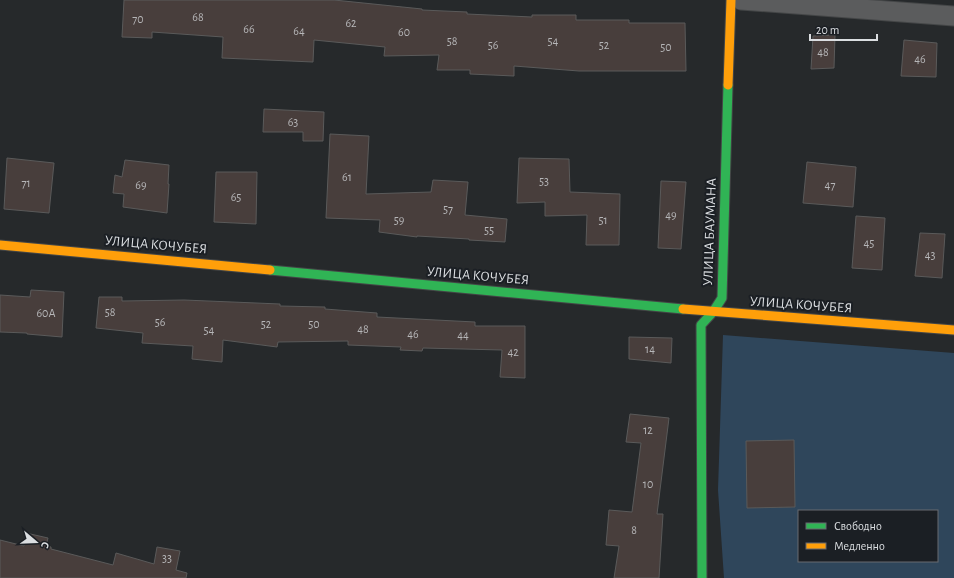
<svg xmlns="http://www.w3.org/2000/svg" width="954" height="578" viewBox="0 0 954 578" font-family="'Alegreya Sans',sans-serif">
<rect width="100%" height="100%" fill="#26292b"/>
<!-- green -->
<path fill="#2f465b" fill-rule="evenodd" d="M723,335L954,353V578H724L718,490ZM799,511H937V561H799Z"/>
<!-- building -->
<g fill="#483e3c" stroke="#5a5a5a">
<path d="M124,0H334L422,9V10L467,12V14L532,17V15H576V20H629V23H685L686,71H579L514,66V76L470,74V70H437L439,55L384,56L385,47L314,40L313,62L222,58L223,37L152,32V38L122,37Z"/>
<path d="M835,35L834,68L811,69L813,36Z"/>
<path d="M904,40L937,43L936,77L901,76Z"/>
<path d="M264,109L324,112L323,141H303V132H263Z"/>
<path d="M330,134L369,136L366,194L431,192L433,180L468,182L465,215L507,219L505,242L469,240V239L417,236V237L379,232L380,220L326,218Z"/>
<path d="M7,158L54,163L49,213L4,209Z"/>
<path d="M519,158L569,159L570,192L620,194L619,245H586L587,215L545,216V202L517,203Z"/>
<path d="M125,160L169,165L168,184H169L167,213L123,207L124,194L113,193L115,175L122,177Z"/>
<path d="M807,162L856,167L853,207L803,203Z"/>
<path d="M216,172H257L256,224L214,222Z"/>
<path d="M661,181L686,182L681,249L658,248Z"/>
<path d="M856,216L885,218L882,270L852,268Z"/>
<path d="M920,233L945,234L942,278L915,276Z"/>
<path d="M31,290L64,292L62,337L27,334V333L0,332V295L30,297Z"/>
<path d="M99,297H122V301L184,300L280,304V306L325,307V309L377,313V317L475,322V326H525V378L500,377L502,350L423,348L422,351L400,350L401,347L348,345V341L278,342L277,347L223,340L222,362L192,359L193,346L142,343L143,333L96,328Z"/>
<path d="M629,337L672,338L671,363L629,359Z"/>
<path d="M630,414L669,418L657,514H663L659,578H614L619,546L606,545L609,510L632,512L641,443L626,442Z"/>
<path d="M794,440L795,507L747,508L746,441Z"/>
<path d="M26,533L48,538L46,546L51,547V549L113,565L116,553L154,564L157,547L180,551L176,570L187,573L186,578H0V540L24,546Z"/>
</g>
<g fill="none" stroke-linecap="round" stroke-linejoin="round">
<!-- street casing -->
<g stroke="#444647" stroke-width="21">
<path id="street" d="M741,0L954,16"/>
</g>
<!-- fast casing -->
<g stroke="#444647" stroke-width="11">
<g id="fast">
<path d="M270,270L683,309"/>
<path d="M702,578L701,325L713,312L722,298L728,85"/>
</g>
</g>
<!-- slow casing -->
<g stroke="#444647" stroke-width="11">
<g id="slow">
<path d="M728,85L731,0"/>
<path d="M0,245L270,270"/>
<path d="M683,309L954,330"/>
</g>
</g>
<!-- street -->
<use href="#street" stroke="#5b5c5d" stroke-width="19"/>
<!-- fast -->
<use href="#fast" stroke="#30b455" stroke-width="9"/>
<!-- slow -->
<use href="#slow" stroke="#ff9f0a" stroke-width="9"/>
</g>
<g text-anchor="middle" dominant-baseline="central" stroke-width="4" stroke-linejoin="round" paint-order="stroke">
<!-- number labels -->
<g font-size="12" fill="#b6b6b8">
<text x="198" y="17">68</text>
<text x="138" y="19">70</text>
<text x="351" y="23">62</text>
<text x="249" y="29">66</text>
<text x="299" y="31">64</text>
<text x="404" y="32">60</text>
<text x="452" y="41">58</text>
<text x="553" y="41">54</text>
<text x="493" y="45">56</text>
<text x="604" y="45">52</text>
<text x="666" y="47">50</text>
<text x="823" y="52">48</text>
<text x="920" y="59">46</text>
<text x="293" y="122">63</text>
<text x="347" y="177">61</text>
<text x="544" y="181">53</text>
<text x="26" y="183">71</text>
<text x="141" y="185">69</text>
<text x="830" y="185">47</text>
<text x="236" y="197">65</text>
<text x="448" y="209">57</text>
<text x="671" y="215">49</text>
<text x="399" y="220">59</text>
<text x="603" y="220">51</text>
<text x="489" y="230">55</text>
<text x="869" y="243">45</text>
<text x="930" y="255">43</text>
<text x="110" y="312">58</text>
<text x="46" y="313">60А</text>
<text x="160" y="322">56</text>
<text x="266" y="324">52</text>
<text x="314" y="324">50</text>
<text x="363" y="329">48</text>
<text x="209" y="330">54</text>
<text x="413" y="334">46</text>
<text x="463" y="335">44</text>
<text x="650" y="349">14</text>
<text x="513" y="352">42</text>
<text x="648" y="430">12</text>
<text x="648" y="484">10</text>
<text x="634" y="530">8</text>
<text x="167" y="558">33</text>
</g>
<!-- street labels -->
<g font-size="14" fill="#dbdee1" stroke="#1b1f24">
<text transform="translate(710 232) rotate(-88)">УЛИЦА БАУМАНА</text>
<text transform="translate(156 245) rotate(5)">УЛИЦА КОЧУБЕЯ</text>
<text transform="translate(478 276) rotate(5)">УЛИЦА КОЧУБЕЯ</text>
<text transform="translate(801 305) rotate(4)">УЛИЦА КОЧУБЕЯ</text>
</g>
</g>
<!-- legend -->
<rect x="798" y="510" width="140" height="52" fill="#1b1f24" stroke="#686b70"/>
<rect x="806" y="523" width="20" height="6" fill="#30b455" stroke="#686b70"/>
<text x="834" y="530" font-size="12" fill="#dbdee1">Свободно</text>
<rect x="806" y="543" width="20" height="6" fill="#ff9f0a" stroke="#686b70"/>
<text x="834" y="550" font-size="12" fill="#dbdee1">Медленно</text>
<!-- north arrow -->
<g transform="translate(36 542) rotate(109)" stroke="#1b1f24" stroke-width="3" paint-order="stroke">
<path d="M0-3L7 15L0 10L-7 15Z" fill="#dbdee1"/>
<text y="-6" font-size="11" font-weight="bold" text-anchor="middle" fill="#dbdee1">С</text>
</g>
<!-- scale -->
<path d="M810 34v6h67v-6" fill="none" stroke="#dbdee1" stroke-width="2"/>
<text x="816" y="34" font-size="12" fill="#dbdee1" stroke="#1b1f24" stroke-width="3" paint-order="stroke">20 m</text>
</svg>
